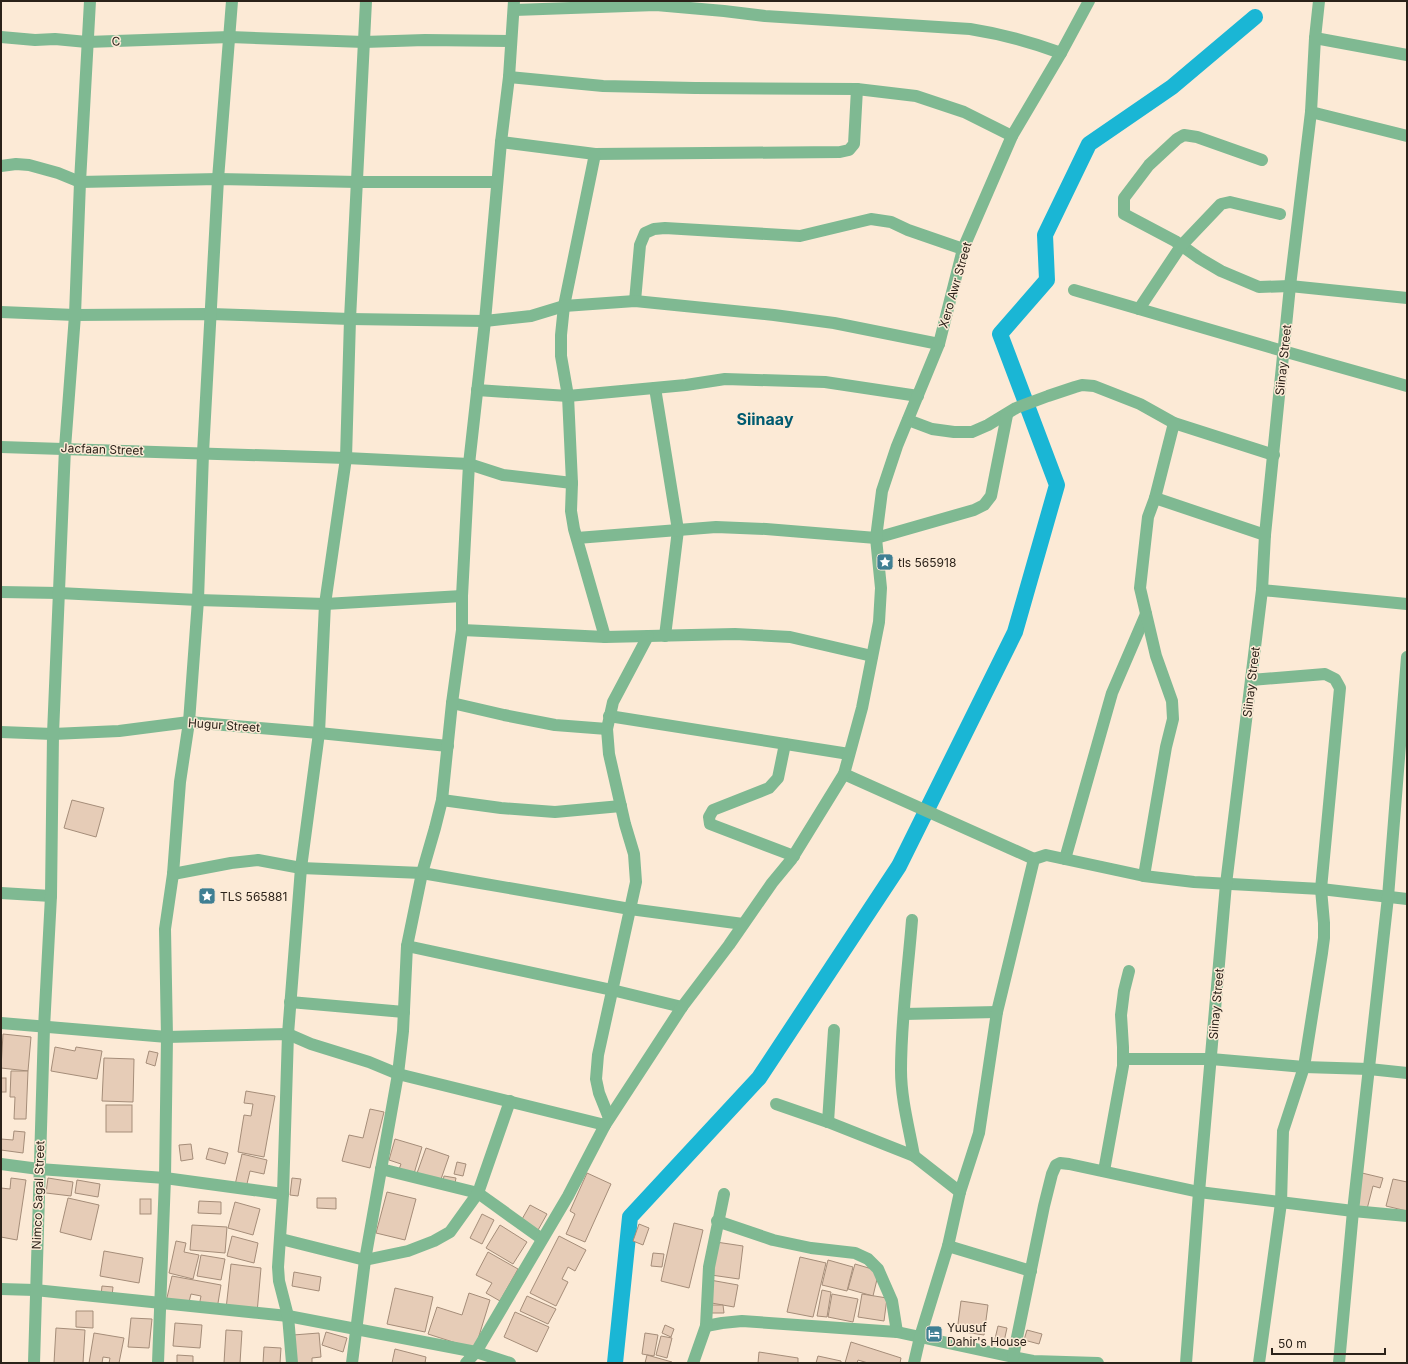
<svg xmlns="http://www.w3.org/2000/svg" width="1408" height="1364" viewBox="0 0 1408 1364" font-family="Inter,sans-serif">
<rect width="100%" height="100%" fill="#fcead6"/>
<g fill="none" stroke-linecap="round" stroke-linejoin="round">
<!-- canal -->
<path stroke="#1ab6d5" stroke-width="16" d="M615,1363L630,1217L759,1078L899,866L1015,632L1057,485L1000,334L1047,280L1045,235L1089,144L1172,87L1255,17"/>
</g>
<!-- building -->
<g fill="#e6ccb7" stroke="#a58d79">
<path d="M72,800L104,808L96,837L64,828Z"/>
<path d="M3,1034L31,1037L28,1071L1,1068Z"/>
<path d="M55,1047L75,1051L76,1047L102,1051L97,1079L51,1071Z"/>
<path d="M149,1051L158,1053L155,1066L146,1063Z"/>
<path d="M104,1058L134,1059L133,1102L102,1101Z"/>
<path d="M11,1071H28L26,1119H14L15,1097H10Z"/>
<rect x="1" y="1078" width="5" height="14"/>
<path d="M246,1091L275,1096L264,1157L238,1152L244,1115L251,1116L253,1104L244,1103Z"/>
<rect x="106" y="1105" width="26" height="27"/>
<path d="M370,1109L384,1112L370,1168L342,1161L349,1135L363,1138Z"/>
<path d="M14,1131L25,1132L23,1153L1,1150V1139L13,1140Z"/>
<path d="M395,1139L422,1147L413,1177L398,1172L401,1164L389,1160Z"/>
<path d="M191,1144L193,1159L181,1161L179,1145Z"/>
<path d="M209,1148L228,1153L225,1164L206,1159Z"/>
<path d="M426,1148L449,1156L439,1185L416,1176Z"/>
<path d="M242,1154L267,1160L264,1174L250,1171L246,1188L235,1185Z"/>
<path d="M457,1162L466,1164L463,1176L454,1174Z"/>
<path d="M587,1173L611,1184L585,1242L566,1234L575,1214L570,1211Z"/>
<path d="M1362,1173L1383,1178L1380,1188L1373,1186L1367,1209L1354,1205Z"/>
<path d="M444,1176L456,1178L454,1188L442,1186Z"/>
<path d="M11,1178L26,1180L17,1240L1,1237V1188L10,1189Z"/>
<path d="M48,1178L73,1182L71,1196L46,1193Z"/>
<path d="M292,1178L301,1179L298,1196L290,1195Z"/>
<path d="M1393,1179L1407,1182V1211L1386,1206Z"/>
<path d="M77,1180L100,1184L98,1197L75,1193Z"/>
<path d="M387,1192L416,1199L405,1240L376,1233Z"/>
<path d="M68,1198L99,1205L91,1240L60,1232Z"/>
<path d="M317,1198H336V1209L317,1208Z"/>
<rect x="140" y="1199" width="11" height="15"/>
<path d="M199,1201L221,1202V1214L198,1213Z"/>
<path d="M235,1202L260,1209L253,1235L228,1228Z"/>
<path d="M530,1205L547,1214L538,1230L521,1221Z"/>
<path d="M482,1214L494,1220L482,1244L470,1238Z"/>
<path d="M674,1223L703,1230L689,1288L661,1281Z"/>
<path d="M639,1224L649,1228L643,1245L633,1241Z"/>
<path d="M192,1225L227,1227L225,1253L190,1250Z"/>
<path d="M500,1225L527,1242L513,1264L486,1248Z"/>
<path d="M232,1236L258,1243L254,1263L227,1256Z"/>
<path d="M559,1236L586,1250L575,1271L568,1267L562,1279L568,1282L556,1306L530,1293Z"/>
<path d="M176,1241L186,1243L184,1252L199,1255L193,1279L169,1273Z"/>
<path d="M716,1242L743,1246L739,1279L711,1275Z"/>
<path d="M104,1251L143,1258L139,1283L100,1276Z"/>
<path d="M488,1252L518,1269L500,1301L486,1293L492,1283L476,1275Z"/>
<path d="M653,1253L664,1254L662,1267L651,1266Z"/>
<path d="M201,1255L225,1259L221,1280L197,1276Z"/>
<path d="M800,1257L826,1263L813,1317L787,1312Z"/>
<path d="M828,1260L853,1267L847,1291L822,1285Z"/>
<path d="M231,1264L261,1268L257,1313L226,1309Z"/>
<path d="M855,1264L879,1271L873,1296L848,1289Z"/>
<path d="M294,1272L321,1277L319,1291L292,1286Z"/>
<path d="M172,1276L221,1285L217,1309L199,1306L201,1296L191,1294L188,1306L166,1302Z"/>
<path d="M710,1280L738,1285L734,1307L706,1302Z"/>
<path d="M102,1286L113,1287L112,1296L101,1295Z"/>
<path d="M395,1288L433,1297L425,1332L387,1324Z"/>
<path d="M822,1290L831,1292L827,1317L817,1316Z"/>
<path d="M469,1293L490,1300L475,1349L428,1334L437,1307L462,1315Z"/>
<path d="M832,1294L858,1299L853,1322L828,1317Z"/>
<path d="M862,1294L887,1298L884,1321L858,1317Z"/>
<path d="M527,1296L556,1309L548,1324L520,1311Z"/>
<path d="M961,1301L988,1305L984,1335L957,1331Z"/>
<path d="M711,1305H723L724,1313H711Z"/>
<path d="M76,1311H93V1328L76,1327Z"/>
<path d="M515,1312L549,1327L537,1352L504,1337Z"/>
<path d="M131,1318L152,1319L149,1348L128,1347Z"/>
<path d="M175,1323L202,1325L200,1348L173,1346Z"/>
<path d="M665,1325L674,1329L671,1337L662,1333Z"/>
<path d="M998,1326L1007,1328L1003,1346L994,1343Z"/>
<path d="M56,1328L85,1330L83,1363H54Z"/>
<path d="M226,1330L242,1331L240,1363H224Z"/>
<path d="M1027,1330L1042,1334L1039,1344L1024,1340Z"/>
<path d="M326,1332L347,1338L343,1352L322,1345Z"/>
<path d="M94,1333L124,1338L119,1363H109L110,1358L103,1357L102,1363H89Z"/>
<path d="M319,1333L321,1357L312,1358V1363H295L293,1335Z"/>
<path d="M645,1333L658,1335L654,1356L642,1354Z"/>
<path d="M661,1336L672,1338L667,1358L656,1355Z"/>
<path d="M851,1342L901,1358L900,1363H868L858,1360L857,1363H845Z"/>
<path d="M264,1347L281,1348L280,1363H263Z"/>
<path d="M395,1349L426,1357L425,1363H392Z"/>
<path d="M759,1352L798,1358V1363H758Z"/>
<path d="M177,1355L193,1356V1363H177Z"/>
<path d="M647,1355L672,1362V1363H645Z"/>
<path d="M818,1356L841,1361V1363H816Z"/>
</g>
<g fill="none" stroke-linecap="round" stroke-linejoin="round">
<!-- minor -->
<g stroke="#7fb992" stroke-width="12">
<path d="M514,10L656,5L724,11L765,16L970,29C1002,34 1031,42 1061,53"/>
<path d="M1,37L35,40L55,39L87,42L230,37L364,42L425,40L511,41"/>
<path d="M1315,38L1407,55"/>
<path d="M509,77L603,86L695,88L857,89L916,96L964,112L1012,136"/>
<path d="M1311,112L1407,136"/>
<path d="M501,142L595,154L840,152L849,150L854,144L857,89"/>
<path d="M595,154L564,306L561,335V356L568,396L572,483L571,511L574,529L605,637"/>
<path d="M1262,160L1197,137L1184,135L1177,139L1149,165L1124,198V214L1175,241L1199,258L1221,271L1259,287L1290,286L1407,298"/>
<path d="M1,166L16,164L29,165L58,173L80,182L218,179L357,182H496"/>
<path d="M1074,290L1283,351L1407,386"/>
<path d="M635,301L640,245L645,233L654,229L665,228L800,236L871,219L891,222L908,230L963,249"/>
<path d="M1139,309L1181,246L1221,204L1230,202L1280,214"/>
<path d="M1,312L75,315L211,314L350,319L485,321L531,316L564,306L635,301L774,315L834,323L939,344"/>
<path d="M655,388L678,530L665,636"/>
<path d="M477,390L568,396L686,385L725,379L825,382L918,396"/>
<path d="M908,420L932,429L954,432H972L988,425L1016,408L1048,396L1075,387L1082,385L1094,386L1140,404L1174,423L1274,455"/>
<path d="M1,447L346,458L469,464L503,475L572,483"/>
<path d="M1155,498L1265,535"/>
<path d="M577,538L716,527L766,529L876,538L974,510L984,505L991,496L1007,415"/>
<path d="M1262,590L1407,604"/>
<path d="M1,592L59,593L198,600L325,604L462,596"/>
<path d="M462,630L605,637L735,634L790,637L872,656"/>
<path d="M1251,680L1325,674L1335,679L1340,688L1321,889L1324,923V938L1322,953L1304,1067L1283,1131L1281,1203L1259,1363"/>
<path d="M452,703L504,715L555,725L607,729"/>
<path d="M609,716L849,754"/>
<path d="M1,732L53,734L119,731L189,722L319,733L448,746"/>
<path d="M785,744L778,778L769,788L713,810L709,817L710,824L794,856"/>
<path d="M844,774L1034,859"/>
<path d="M442,800L501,808L555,812L621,806"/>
<path d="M1065,859L1112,693L1146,614"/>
<path d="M173,874L231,863L258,860L301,868L422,873L630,909L743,924"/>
<path d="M1144,876L1166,747L1173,719L1172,701L1156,656L1140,588L1148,517L1155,498L1174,423"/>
<path d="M1,893L51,896"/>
<path d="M912,920C908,970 901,1020 901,1070C901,1099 909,1128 914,1156"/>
<path d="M407,946L612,990L682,1007"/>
<path d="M290,1002L404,1012"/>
<path d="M904,1014L997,1012"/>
<path d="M1,1023L167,1037L288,1034L311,1044L369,1062L398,1074L605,1125"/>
<path d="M1123,1059H1211L1304,1067L1369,1069L1407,1073"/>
<path d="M776,1104L828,1122L914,1156L960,1192"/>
<path d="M609,1118L599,1093L596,1079L598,1055L636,882L634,854L625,824L609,754L607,729L613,702L648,636"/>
<path d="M828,1122L834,1030"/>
<path d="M1,1164L39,1169L165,1178L283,1194"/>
<path d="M381,1169L478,1193L542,1239"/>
<path d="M1104,1171L1123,1066V1047L1121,1015L1124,991L1129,971"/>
<path d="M717,1221L773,1240L811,1248L855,1253L868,1259L878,1269L892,1301L897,1332"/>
<path d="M281,1239L365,1260L408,1251L434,1241L450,1232L478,1193L510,1101"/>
<path d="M948,1246L1031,1271"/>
<path d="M1,1289L35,1290L288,1316L476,1352L510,1363"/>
<path d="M706,1326L722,1323L742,1321L897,1332L1013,1357L1033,1361L1098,1363"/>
<path d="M1013,1357L1044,1206L1052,1174L1056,1165L1060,1163L1069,1164L1199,1192L1353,1211L1407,1216"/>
<path d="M34,1363L44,1028L51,896L53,734L65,448L75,315L80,182L90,1"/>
<path d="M158,1363L165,1178L167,1037L165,929L173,874L180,782L189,722L198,600L203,453L218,179L232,1"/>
<path d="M292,1363L288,1316L279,1281L278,1267L283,1194L288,1034L301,868L319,733L325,604L346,458L350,319L366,1"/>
<path d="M352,1363L365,1260L398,1074L403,1031L407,946L422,873L435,828L442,800L452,703L462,630V596L469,464L485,321L501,142L509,77L514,1"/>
<path d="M466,1363L476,1352L568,1196L605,1125L682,1007L729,945L772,883L791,860L844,774L862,708L879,622L881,588L876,538L882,491L897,446L939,344L963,249L1012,136L1061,53L1089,1"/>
<path d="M693,1363L706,1326L709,1267L724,1194"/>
<path d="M914,1363L920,1337L948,1246L960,1192L979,1133L997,1012L1034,859L1046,855L1144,876L1194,882L1321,889L1407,899"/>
<path d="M1339,1363L1353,1211L1388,897L1407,657"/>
</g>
<!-- tertiary -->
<path stroke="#7fb992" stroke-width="12" d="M1186,1363L1199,1192L1226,884L1262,590L1265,535L1290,286L1311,112L1315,38L1319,1"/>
</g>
<!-- icons -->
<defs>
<g id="sight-square" transform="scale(0.9)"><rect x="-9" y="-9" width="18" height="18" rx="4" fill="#3f7f93" stroke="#fcead6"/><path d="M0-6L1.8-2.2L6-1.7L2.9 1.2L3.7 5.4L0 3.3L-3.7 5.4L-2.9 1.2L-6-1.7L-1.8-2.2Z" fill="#fff"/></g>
<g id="hotel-square" transform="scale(0.9)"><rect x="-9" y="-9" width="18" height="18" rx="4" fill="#3f7f93" stroke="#fcead6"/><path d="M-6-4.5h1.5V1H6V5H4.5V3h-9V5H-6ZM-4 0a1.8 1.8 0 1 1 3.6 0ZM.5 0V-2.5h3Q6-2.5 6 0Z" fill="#fff"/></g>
</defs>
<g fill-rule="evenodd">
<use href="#sight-square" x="885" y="562"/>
<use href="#sight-square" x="207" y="896"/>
<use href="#hotel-square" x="934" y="1334"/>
</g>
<g text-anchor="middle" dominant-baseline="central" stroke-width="3" stroke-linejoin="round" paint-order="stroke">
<!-- street labels -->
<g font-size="12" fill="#2b2219" stroke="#fcead6">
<text transform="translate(116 41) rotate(-2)">C</text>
<text transform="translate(955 285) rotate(-74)">Xero Awr Street</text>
<text transform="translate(1283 360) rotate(-84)">Siinay Street</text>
<text transform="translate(102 449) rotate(2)">Jacfaan Street</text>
<text transform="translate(1251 682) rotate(-83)">Siinay Street</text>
<text transform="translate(224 725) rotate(4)">Hugur Street</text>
<text transform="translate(1216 1004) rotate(-85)">Siinay Street</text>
<text transform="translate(38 1195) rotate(-88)">Nimco Sagal Street</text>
</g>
<!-- poi labels -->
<g font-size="12" fill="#2b2219" stroke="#fcead6" text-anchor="start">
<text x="898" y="562">tls 565918</text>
<text x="220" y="896">TLS 565881</text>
<text x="947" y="1327">Yuusuf<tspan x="947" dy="14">Dahir's House</tspan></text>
</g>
<!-- district labels -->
<g font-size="16" font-weight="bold" fill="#005b70" stroke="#fcead6">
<text x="765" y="419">Siinaay</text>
</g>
</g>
<!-- border -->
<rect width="1408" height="1364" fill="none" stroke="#2b2219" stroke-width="4"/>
<!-- scale -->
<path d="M1272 1348v6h113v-6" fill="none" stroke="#2b2219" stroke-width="2"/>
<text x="1278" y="1348" font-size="12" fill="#2b2219" stroke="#fcead6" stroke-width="3" paint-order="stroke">50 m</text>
</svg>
